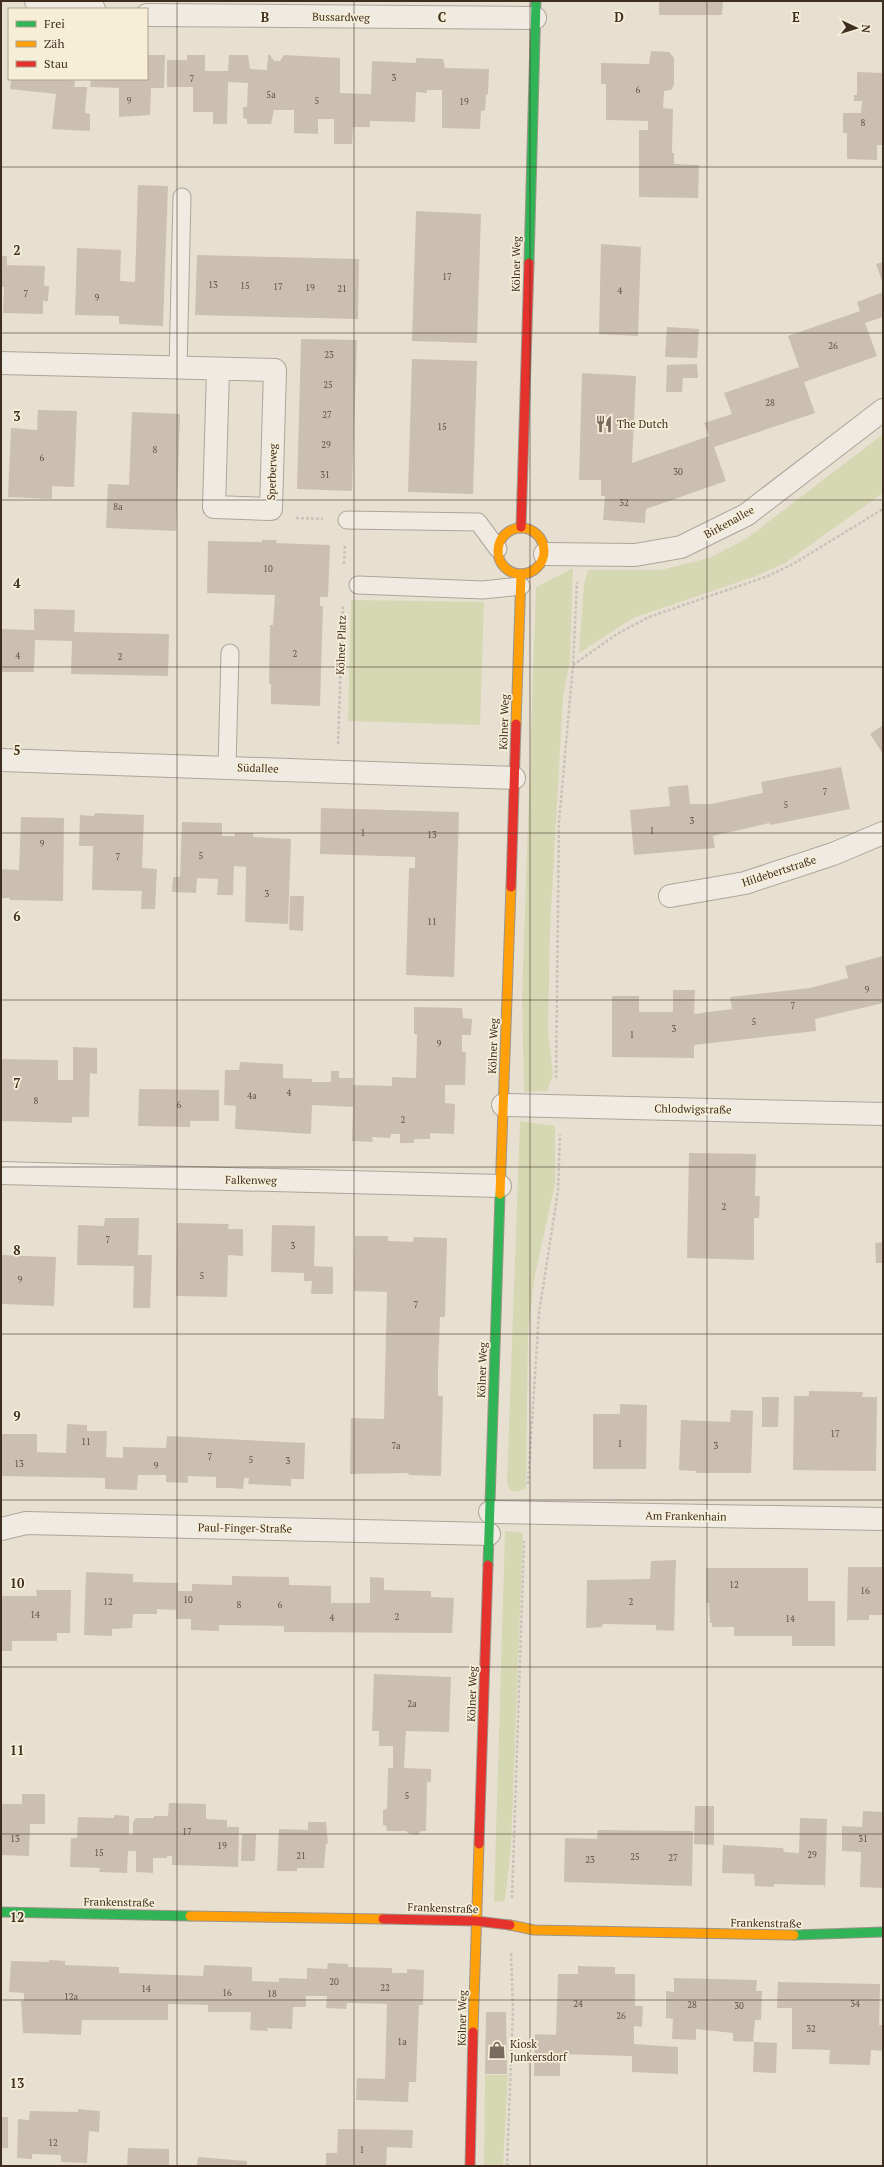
<svg xmlns="http://www.w3.org/2000/svg" width="884" height="2167" viewBox="0 0 884 2167" font-family="'PT Serif',serif">
<rect width="100%" height="100%" fill="#e7e0d1"/>
<!-- green -->
<g fill="#d6d7b3">
<path d="M883,434V493L785,563L756,576L633,618L579,653L584,584L588,570H661L709,558L746,539Z"/>
<path d="M573,568L570,661L563,697L550,928L548,1031L553,1075L547,1091L524,1092L522,998L536,587Z"/>
<path d="M351,600L484,602L480,725L348,721Z"/>
<path d="M520,1121L555,1126V1184L535,1275L528,1329L526,1489L514,1492L509,1489L507,1482Z"/>
<path d="M505,1531L523,1533L511,1847L505,1901L494,1902Z"/>
<path d="M485,2075H508L503,2166H484Z"/>
</g>
<!-- building -->
<g fill="#cbbfb2">
<path d="M659,1H723L722,15H659Z"/>
<path d="M651,51L669,52L674,58V85L671,90L664,91L663,108L673,109L672,153H674V164L699,165L698,198L639,197V130H648V121L606,120V84H601V63L649,64Z"/>
<path d="M147,55H165L164,88H151L150,115L119,117V88L90,87L91,79H147Z"/>
<path d="M187,55H205V71H228L229,55H248L250,69L267,70L268,55H270L274,61H280L284,55L340,58V93L371,94L372,61L416,63V58L443,59L445,68L489,69L488,94L486,95L485,110L481,111L480,129L442,128V90H427V93L416,92L415,122L370,121V127H353L352,144H334V119H318V134L294,133V110H274L271,124H247V119L243,118V107H247L248,83L228,82L227,124H213V112H193V87H167V60H187Z"/>
<path d="M857,72L883,73V145H877V160L847,159V133H843V113H861L862,101H854V95H857Z"/>
<path d="M11,79H58L75,81L74,87H87L85,113L90,114V131L52,129L56,94L10,89Z"/>
<path d="M138,185L168,186L163,326L119,324V316L75,315L77,248L121,250L120,281L135,282Z"/>
<path d="M416,211L481,214L477,343L412,341Z"/>
<path d="M601,244L641,247L638,336L599,334Z"/>
<path d="M197,255L359,259L358,319L195,315Z"/>
<path d="M1,256H7V265L45,266L44,286H49L48,301H43V314L3,313L4,287H1Z"/>
<path d="M883,262V284L876,264Z"/>
<path d="M883,292V317L865,323L877,356L804,382L815,413L714,447L726,481L646,509L645,523L603,520L605,496H601V480H579L582,373L636,376L632,463L709,436L704,423L732,414L724,393L799,367L788,336L860,311L857,302Z"/>
<path d="M667,327L699,329L697,358L665,357Z"/>
<path d="M301,339L357,340L352,491L297,489Z"/>
<path d="M412,359L477,361L473,494L408,492Z"/>
<path d="M697,364L698,378H683L682,392H666L667,365Z"/>
<path d="M38,410L77,411L74,487L52,486V499L8,497L11,428L37,430Z"/>
<path d="M132,412L180,414L176,531L106,528L108,484L129,485Z"/>
<path d="M262,540H277L276,543L330,545L328,597H320V606H323L320,706L271,704V684H269L270,625H273L275,595L207,593L208,541L262,542Z"/>
<path d="M34,609L75,610L74,632L169,634L168,676L71,674L72,641L35,640L34,672H1V629L34,630Z"/>
<path d="M883,725V754L870,734Z"/>
<path d="M841,767L850,809L770,825L769,823L713,836L715,848L634,855L630,810L670,806L668,787L688,785L690,804H711L763,793L761,782Z"/>
<path d="M321,808L459,812L454,977L406,975L409,868H415V857L320,854Z"/>
<path d="M95,813L144,815L142,868L157,869L155,909H141L142,891L92,890L93,846H79L80,815L94,816Z"/>
<path d="M21,817L64,818L63,901L10,900V898H1V869L19,870Z"/>
<path d="M182,822L222,823V836H235V833H253V837L291,839L288,924L245,922L246,867L234,866L233,895H217L218,879L197,878L196,893L172,892L173,877H180Z"/>
<path d="M290,896H304L303,931L289,930Z"/>
<path d="M883,956V1003L815,1019L816,1031L694,1045V1058L612,1057V996H639V1012H673V990H695L694,1014L732,1009L730,997L810,988L848,978L845,966Z"/>
<path d="M414,1007L462,1008L463,1018L472,1019L471,1035H462V1052H466L465,1085H445V1103L455,1104L454,1134L430,1133V1139H414V1143H400V1134H391L390,1138L372,1137L373,1142L352,1141L353,1107L312,1105L311,1134L235,1129L236,1106L224,1105L225,1070H239L240,1062L283,1064V1078L312,1079V1082H331V1071H339V1078H353V1085L392,1086V1077L416,1078L417,1034H414Z"/>
<path d="M73,1047L97,1048V1074L90,1073L89,1117H72V1123L1,1121V1059L58,1060V1080H73Z"/>
<path d="M139,1089L219,1090V1121H190V1127L138,1126Z"/>
<path d="M689,1153L756,1154L755,1196H760L759,1218H754V1260L687,1258Z"/>
<path d="M105,1218H139L138,1255H152L150,1308H133L134,1266L77,1265L78,1225L104,1226Z"/>
<path d="M177,1223L229,1224L228,1229H243V1256L228,1255L227,1297L176,1296Z"/>
<path d="M272,1225L315,1226L314,1266L333,1267V1294H311L312,1281H304V1273L271,1272Z"/>
<path d="M355,1236H388V1241L413,1242L414,1237L447,1238L445,1317H440L438,1368V1396H443L441,1476L409,1475L408,1473L350,1474L351,1418L384,1419L387,1292L354,1291Z"/>
<path d="M883,1242V1263H876L875,1243Z"/>
<path d="M1,1255L56,1257L54,1306L1,1304Z"/>
<path d="M809,1391L863,1392L862,1397H877L876,1471L793,1470L794,1396H809Z"/>
<path d="M762,1397H779L778,1427H762Z"/>
<path d="M620,1404L647,1405L646,1469H593V1414H620Z"/>
<path d="M731,1410L753,1411L751,1473H696V1471L679,1470L681,1420L730,1422Z"/>
<path d="M67,1424L87,1425V1431H107L106,1457L123,1458V1447L166,1448L167,1436L305,1443L304,1479H291V1486L248,1484L249,1478H244L243,1489L230,1488H216V1477L188,1476V1483L166,1482V1475H138L137,1490L105,1489V1478L1,1476L2,1434H37V1452L66,1453Z"/>
<path d="M676,1560L674,1631L656,1630V1625L603,1624L602,1627L586,1628L587,1580L650,1579L651,1561Z"/>
<path d="M848,1567H883V1615H869V1620H849L847,1622Z"/>
<path d="M706,1568H808V1601H835V1646H792V1636H734V1627H712V1623H710L709,1603H706Z"/>
<path d="M86,1572L133,1574V1582L178,1583V1591H192V1584L232,1585V1576L289,1577V1585L331,1586V1603H370V1577L384,1578V1590L431,1591V1597L454,1598L452,1633L284,1632V1626L219,1625V1631L191,1630V1619H176V1610L157,1609V1614H133L132,1628L112,1629V1636L84,1635Z"/>
<path d="M36,1590H71L70,1633H57V1641H12V1651H1V1596H37Z"/>
<path d="M374,1674L451,1677L449,1732L406,1731L404,1768L431,1769V1782H427L426,1831H421L418,1835L409,1834L406,1831H387L386,1826L383,1825V1810L387,1809L388,1768H393V1746H379V1731H372Z"/>
<path d="M22,1794H45V1824H30L29,1856L1,1855V1804H22Z"/>
<path d="M169,1803L206,1804V1819L227,1820V1827H239L238,1867L172,1865V1856H167V1858H153V1873L136,1872V1851H128L127,1873L99,1872L100,1868L70,1867L71,1838H77L78,1817L114,1818V1815L129,1816V1835L133,1834V1822L136,1818H154V1816H168Z"/>
<path d="M695,1806H714V1845L694,1844Z"/>
<path d="M863,1811L883,1812V1888L860,1887L861,1852L842,1851V1826L862,1827Z"/>
<path d="M800,1818L827,1819L825,1889L824,1885H811L774,1884V1887L755,1886L754,1874L722,1873L723,1845L783,1848L784,1852L799,1853Z"/>
<path d="M308,1822H326L328,1843L326,1844L324,1868H297V1871H277L279,1829L308,1830Z"/>
<path d="M598,1830L693,1831L692,1886L564,1882L565,1838L597,1839Z"/>
<path d="M242,1834H256L255,1861H241Z"/>
<path d="M49,1960L65,1961V1965L119,1967V1973L203,1976L204,1965L252,1967V1981L279,1982V1978L307,1979V1968L327,1969L328,1963L348,1964V1967L392,1968V1973H407V1969L424,1970L423,2005H419L416,2082H409L408,2102L356,2100L357,2078L385,2079L387,2004L347,2003L346,2009L326,2008L327,1996H306V2007H293L292,2029L267,2028L268,2031L250,2030L251,2012H208V2005L168,2004V2020H82L81,2035L23,2033L21,2001H24V1993L9,1992L11,1961L49,1962Z"/>
<path d="M578,1966L615,1967V1974H635V2006H643L642,2027L634,2026V2044L678,2047V2074L632,2072V2056L560,2054V2076H534L535,2034L556,2035L558,1974H578Z"/>
<path d="M674,1978L757,1980L756,1991H762L761,2020H755L753,2042L733,2041V2033L696,2029V2040L672,2039L673,2019L666,2018V1991L674,1992Z"/>
<path d="M778,1982L880,1984L879,2025H883V2051L871,2050L870,2065L829,2064L830,2050L792,2049V2008H777Z"/>
<path d="M486,2012H506L507,2074H485Z"/>
<path d="M754,2042L777,2043L776,2073L753,2072Z"/>
<path d="M78,2109L100,2111L99,2132L89,2131L87,2163L61,2162V2155L32,2154V2159L17,2158L18,2119L29,2120L30,2111L78,2112Z"/>
<rect x="1" y="2117" width="7" height="31"/>
<path d="M338,2129L413,2130L412,2148L387,2147L386,2166H326V2153H337Z"/>
<path d="M128,2148L169,2149V2166H127Z"/>
<path d="M198,2157L247,2161V2166H197Z"/>
</g>
<g fill="none" stroke-linecap="round" stroke-linejoin="round">
<!-- lane casing -->
<g stroke="#ada599" stroke-width="19">
<g id="lane">
<path d="M178,369L182,197"/>
<path d="M347,520L478,522L498,549"/>
<path d="M358,585L483,590L521,586"/>
<path d="M227,767L230,653"/>
</g>
</g>
<!-- street casing -->
<g stroke="#ada599" stroke-width="24">
<g id="street">
<path d="M36,1L94,9"/>
<path d="M147,15L535,18"/>
<path d="M1,363L275,370L271,509L214,507L218,370"/>
<path d="M545,554L635,555L681,547L746,515L883,410"/>
<path d="M1,760L514,778"/>
<path d="M670,896L745,883L833,854L883,833"/>
<path d="M503,1105L883,1114"/>
<path d="M1,1173L500,1186"/>
<path d="M490,1512L883,1519"/>
<path d="M1,1529L26,1523L489,1534"/>
</g>
</g>
<!-- fast casing -->
<g stroke="#9c958a" stroke-width="11">
<g id="fast">
<path d="M529,263L536,1"/>
<path d="M488,1565L500,1194"/>
<path d="M1,1912L190,1916"/>
<path d="M794,1935L883,1932"/>
</g>
</g>
<!-- slow casing -->
<g stroke="#9c958a" stroke-width="11">
<g id="slow">
<circle cx="521" cy="551" r="23"/>
<path d="M516,724L521,574"/>
<path d="M500,1194L511,887"/>
<path d="M190,1916L383,1919"/>
<path d="M510,1925L534,1930L794,1935"/>
<path d="M473,2032L479,1844"/>
</g>
</g>
<!-- jam casing -->
<g stroke="#9c958a" stroke-width="11">
<g id="jam">
<path d="M521,527L529,263"/>
<path d="M511,887L516,724"/>
<path d="M479,1844L488,1565"/>
<path d="M383,1919L476,1921L510,1925"/>
<path d="M470,2166L473,2032"/>
</g>
</g>
<!-- path -->
<g stroke="#c8c2b9" stroke-width="2.5" stroke-dasharray="3 2" stroke-linecap="butt">
<path d="M296,518L323,519"/>
<path d="M344,564L345,545"/>
<path d="M573,665L617,634L649,617L768,576L793,564L883,509"/>
<path d="M338,744L343,605"/>
<path d="M556,1078L559,822L573,665L577,582"/>
<path d="M528,1484L539,1313L558,1191L560,1135"/>
<path d="M512,1898L524,1541"/>
<path d="M507,2166L513,2009L511,1953"/>
</g>
<!-- lane -->
<use href="#lane" stroke="#efebe3" stroke-width="17"/>
<!-- street -->
<use href="#street" stroke="#efebe3" stroke-width="22"/>
<!-- fast -->
<use href="#fast" stroke="#30b455" stroke-width="9"/>
<!-- slow -->
<use href="#slow" stroke="#ff9f0a" stroke-width="9"/>
<!-- jam -->
<use href="#jam" stroke="#e5322d" stroke-width="9"/>
</g>
<!-- grid -->
<path fill="none" stroke="#3d2e20" stroke-width="1" stroke-opacity="0.55" d="M177,1V2166M354,1V2166M530,1V2166M707,1V2166M1,167H883M1,333H883M1,500H883M1,667H883M1,833H883M1,1000H883M1,1167H883M1,1334H883M1,1500H883M1,1667H883M1,1834H883M1,2000H883"/>
<!-- icons -->
<defs>
<g id="restaurant-bare" transform="scale(1.38)"><path d="M-5-6h1v4h1v-4h1v4h1v-4h1v5L-1.5 .5V6h-2V.5L-5-1ZM5-6V6H3V1.5H1.5Q1.5-4 5-6Z" fill="#786c5e" stroke="#f7eed8" stroke-width="2.5" paint-order="stroke"/></g>
<g id="shop-bare" transform="scale(1.38)"><path d="M-5-2.5h2.3a2.7 3.5 0 0 1 5.4 0H5L5.5 6h-11ZM-1.5-2.5h3a1.5 2.3 0 0 0-3 0Z" fill="#786c5e" stroke="#f7eed8" stroke-width="2.5" paint-order="stroke"/></g>
</defs>
<g fill-rule="evenodd">
<use href="#restaurant-bare" x="604" y="424"/>
<use href="#shop-bare" x="497" y="2050"/>
</g>
<g text-anchor="middle" dominant-baseline="central" stroke-width="3.5" stroke-linejoin="round" paint-order="stroke">
<!-- number labels -->
<g font-size="9" fill="#605244">
<text x="394" y="78">3</text>
<text x="192" y="79">7</text>
<text x="638" y="90">6</text>
<text x="271" y="95">5a</text>
<text x="129" y="101">9</text>
<text x="317" y="101">5</text>
<text x="464" y="102">19</text>
<text x="863" y="123">8</text>
<text x="447" y="277">17</text>
<text x="213" y="285">13</text>
<text x="245" y="286">15</text>
<text x="278" y="287">17</text>
<text x="310" y="288">19</text>
<text x="342" y="289">21</text>
<text x="620" y="291">4</text>
<text x="26" y="294">7</text>
<text x="97" y="298">9</text>
<text x="833" y="346">26</text>
<text x="329" y="355">23</text>
<text x="328" y="385">25</text>
<text x="770" y="403">28</text>
<text x="327" y="415">27</text>
<text x="442" y="427">15</text>
<text x="326" y="445">29</text>
<text x="155" y="450">8</text>
<text x="42" y="458">6</text>
<text x="678" y="472">30</text>
<text x="325" y="475">31</text>
<text x="624" y="503">32</text>
<text x="118" y="507">8a</text>
<text x="268" y="569">10</text>
<text x="295" y="654">2</text>
<text x="18" y="656">4</text>
<text x="120" y="657">2</text>
<text x="825" y="792">7</text>
<text x="786" y="805">5</text>
<text x="692" y="821">3</text>
<text x="652" y="831">1</text>
<text x="363" y="833">1</text>
<text x="432" y="835">13</text>
<text x="42" y="844">9</text>
<text x="201" y="856">5</text>
<text x="118" y="857">7</text>
<text x="267" y="894">3</text>
<text x="432" y="922">11</text>
<text x="867" y="990">9</text>
<text x="793" y="1006">7</text>
<text x="754" y="1022">5</text>
<text x="674" y="1029">3</text>
<text x="632" y="1035">1</text>
<text x="439" y="1044">9</text>
<text x="289" y="1093">4</text>
<text x="252" y="1096">4a</text>
<text x="36" y="1101">8</text>
<text x="179" y="1105">6</text>
<text x="403" y="1120">2</text>
<text x="724" y="1207">2</text>
<text x="108" y="1240">7</text>
<text x="293" y="1246">3</text>
<text x="202" y="1276">5</text>
<text x="20" y="1280">9</text>
<text x="416" y="1305">7</text>
<text x="835" y="1434">17</text>
<text x="86" y="1442">11</text>
<text x="620" y="1444">1</text>
<text x="396" y="1446">7a</text>
<text x="716" y="1446">3</text>
<text x="210" y="1457">7</text>
<text x="251" y="1460">5</text>
<text x="288" y="1461">3</text>
<text x="19" y="1464">13</text>
<text x="156" y="1466">9</text>
<text x="734" y="1585">12</text>
<text x="865" y="1591">16</text>
<text x="188" y="1600">10</text>
<text x="108" y="1602">12</text>
<text x="631" y="1602">2</text>
<text x="239" y="1605">8</text>
<text x="280" y="1605">6</text>
<text x="35" y="1615">14</text>
<text x="397" y="1617">2</text>
<text x="332" y="1618">4</text>
<text x="790" y="1619">14</text>
<text x="412" y="1704">2a</text>
<text x="407" y="1796">5</text>
<text x="187" y="1832">17</text>
<text x="15" y="1839">13</text>
<text x="863" y="1839">31</text>
<text x="222" y="1846">19</text>
<text x="99" y="1853">15</text>
<text x="812" y="1855">29</text>
<text x="301" y="1856">21</text>
<text x="635" y="1857">25</text>
<text x="673" y="1858">27</text>
<text x="590" y="1860">23</text>
<text x="334" y="1982">20</text>
<text x="385" y="1988">22</text>
<text x="146" y="1989">14</text>
<text x="227" y="1993">16</text>
<text x="272" y="1994">18</text>
<text x="71" y="1997">12a</text>
<text x="578" y="2004">24</text>
<text x="855" y="2004">34</text>
<text x="692" y="2005">28</text>
<text x="739" y="2006">30</text>
<text x="621" y="2016">26</text>
<text x="811" y="2029">32</text>
<text x="402" y="2042">1a</text>
<text x="53" y="2143">12</text>
<text x="362" y="2150">1</text>
</g>
<!-- street labels -->
<g font-size="11" fill="#3d2e20" stroke="#f7eed8">
<text transform="translate(341 17) rotate(1)">Bussardweg</text>
<text transform="translate(516 264) rotate(-89)">Kölner Weg</text>
<text transform="translate(272 472) rotate(-88)">Sperberweg</text>
<text transform="translate(729 522) rotate(-29)">Birkenallee</text>
<text transform="translate(341 645) rotate(-88)">Kölner Platz</text>
<text transform="translate(504 722) rotate(-88)">Kölner Weg</text>
<text transform="translate(258 768) rotate(2)">Südallee</text>
<text transform="translate(779 871) rotate(-18)">Hildebertstraße</text>
<text transform="translate(493 1046) rotate(-88)">Kölner Weg</text>
<text transform="translate(693 1109) rotate(1)">Chlodwigstraße</text>
<text transform="translate(251 1180) rotate(1)">Falkenweg</text>
<text transform="translate(482 1370) rotate(-88)">Kölner Weg</text>
<text transform="translate(686 1516) rotate(1)">Am Frankenhain</text>
<text transform="translate(245 1528) rotate(1)">Paul-Finger-Straße</text>
<text transform="translate(472 1694) rotate(-88)">Kölner Weg</text>
<text transform="translate(119 1902) rotate(1)">Frankenstraße</text>
<text transform="translate(443 1908) rotate(2)">Frankenstraße</text>
<text transform="translate(766 1923) rotate(1)">Frankenstraße</text>
<text transform="translate(462 2018) rotate(-89)">Kölner Weg</text>
</g>
<!-- poi labels -->
<g font-size="11" fill="#3d2e20" stroke="#f7eed8" text-anchor="start">
<text x="617" y="424">The Dutch</text>
<text x="510" y="2044">Kiosk<tspan x="510" dy="13">Junkersdorf</tspan></text>
</g>
</g>
<g font-size="13" text-anchor="middle" font-weight="bold" fill="#3d2e20" stroke="#f7eed8" stroke-width="3.5" stroke-linejoin="round" paint-order="stroke">
<text x="265" y="22">B</text>
<text x="442" y="22">C</text>
<text x="619" y="22">D</text>
<text x="796" y="22">E</text>
<text x="17" y="255">2</text>
<text x="17" y="421">3</text>
<text x="17" y="588">4</text>
<text x="17" y="755">5</text>
<text x="17" y="921">6</text>
<text x="17" y="1088">7</text>
<text x="17" y="1255">8</text>
<text x="17" y="1421">9</text>
<text x="17" y="1588">10</text>
<text x="17" y="1755">11</text>
<text x="17" y="1922">12</text>
<text x="17" y="2088">13</text>
</g>
<!-- border -->
<rect width="884" height="2167" fill="none" stroke="#3d2e20" stroke-width="4"/>
<!-- legend -->
<rect x="8" y="8" width="140" height="72" fill="#f7eed8" stroke="#ada18e"/>
<rect x="16" y="21" width="20" height="6" fill="#30b455" stroke="#ada18e"/>
<text x="44" y="28" font-size="12" fill="#3d2e20">Frei</text>
<rect x="16" y="41" width="20" height="6" fill="#ff9f0a" stroke="#ada18e"/>
<text x="44" y="48" font-size="12" fill="#3d2e20">Zäh</text>
<rect x="16" y="61" width="20" height="6" fill="#e5322d" stroke="#ada18e"/>
<text x="44" y="68" font-size="12" fill="#3d2e20">Stau</text>
<!-- north arrow -->
<g transform="translate(856 28) rotate(94)" stroke="#f7eed8" stroke-width="3" paint-order="stroke">
<path d="M0-3L7 15L0 10L-7 15Z" fill="#3d2e20"/>
<text y="-6" font-size="11" font-weight="bold" text-anchor="middle" fill="#3d2e20">N</text>
</g>
</svg>
